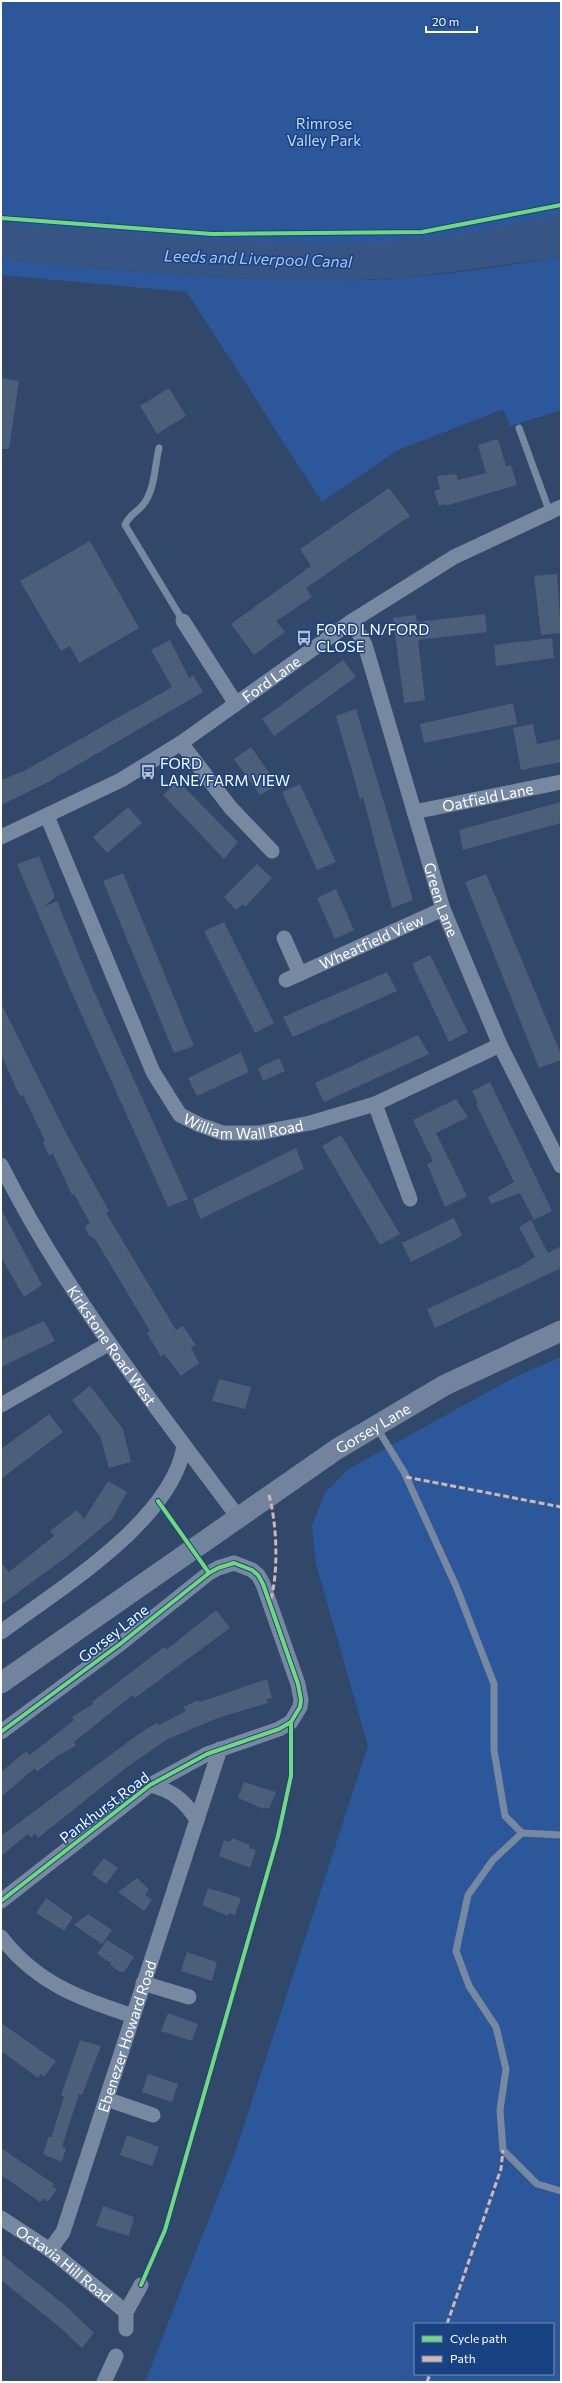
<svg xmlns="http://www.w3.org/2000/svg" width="562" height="2383" viewBox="0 0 562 2383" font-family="Commissioner,sans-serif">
<rect width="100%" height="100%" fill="#31486b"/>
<!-- green -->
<g fill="#2c589b" fill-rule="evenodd">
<path d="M1,1H561V236L442,255L1,242Z"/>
<path d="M561,257V410L510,426L503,409L396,451L322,502L187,292L1,275V259C62,267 123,271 185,275C261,280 337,284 414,277C463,273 512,265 561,257Z"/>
<path d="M561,1357V2382H145L236,2150L368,1746L316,1564L312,1525L325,1493L347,1470L515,1377ZM415,2324H553V2374H415Z"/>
</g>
<!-- water -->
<path fill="#375584" d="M561,214V257L414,277L341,281H285L123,271L48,265L1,259V223L220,240L335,244L397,241L449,236Z"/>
<!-- building -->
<g fill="#4b5e7a">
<path d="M1,378L19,381L9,449H1Z"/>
<path d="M169,388L186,416L157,434L140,406Z"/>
<path d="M498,439L506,466L511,465L517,485L445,506L444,504L439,506L434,491L440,489L437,476L456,474L458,480L486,473L478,445Z"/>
<path d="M389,488L410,516L306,588L312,597L276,621L285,632L254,655L231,624L311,566L300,549Z"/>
<path d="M90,541L139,628L79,663L70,646L61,651L20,581Z"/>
<path d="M557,574L561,633L541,635L534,576Z"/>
<path d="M485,614L487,632L418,640L425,700L404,703L393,618L416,615L417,622Z"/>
<path d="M552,638L554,658L496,666L494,645Z"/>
<path d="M170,640L189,678L193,675L203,692L48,782L1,805V780L24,771L172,687L151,650Z"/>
<path d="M343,660L356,677L274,736L262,719Z"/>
<path d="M513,703L517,724L424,743L420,724Z"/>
<path d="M356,709L413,900L392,908L363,797L360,799L336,716Z"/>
<path d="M533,724L537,744L561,739V762L521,770L513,728Z"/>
<path d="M251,747L278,785L260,795L234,759Z"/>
<path d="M178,781L238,842L224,859L163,795Z"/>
<path d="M300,784L336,862L317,870L282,792Z"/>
<path d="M561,802V823L463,850L459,830Z"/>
<path d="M128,807L142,823L107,853L93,837Z"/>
<path d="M39,856L55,897L44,907L57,901L92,987L188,1199L168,1207L71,991L17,864Z"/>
<path d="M257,864L272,878L246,906L242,905L236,910L224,897Z"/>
<path d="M123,873L194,1046L174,1053L103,881Z"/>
<path d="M486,874L561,1054V1060L539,1068L465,882Z"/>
<path d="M336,889L354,930L335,939L317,898Z"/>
<path d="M224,922L274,1023L255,1033L204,931Z"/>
<path d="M430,955L468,1032L449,1042L412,964Z"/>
<path d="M387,972L397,991L293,1037L283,1017Z"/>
<path d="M1,1003L65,1131L109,1211L106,1213L176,1330L183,1326L196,1345L191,1348L199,1363L181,1376L164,1354L161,1357L147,1333L150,1331L107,1259L95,1239L88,1235L85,1226L90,1223L74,1194L72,1195L53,1154L49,1156L43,1142L45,1141L23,1095L20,1096L16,1088L1,1054Z"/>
<path d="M418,1035L429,1054L324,1102L315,1083Z"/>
<path d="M241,1052L249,1072L197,1096L188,1078Z"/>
<path d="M279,1058L285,1071L263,1081L258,1068Z"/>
<path d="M490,1082L552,1211L534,1220L520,1193L491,1204L488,1197L514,1182L476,1104L478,1103L472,1091Z"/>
<path d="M456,1099L468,1117L436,1133L467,1196L445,1207L427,1164L433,1161L413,1120Z"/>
<path d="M341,1135L400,1234L380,1245L322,1146Z"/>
<path d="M296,1148L304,1169L200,1219L193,1199Z"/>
<path d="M1,1209L42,1285L24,1297L1,1257Z"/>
<path d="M454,1218L462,1236L411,1262L402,1243Z"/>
<path d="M531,1220L548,1253L561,1246V1268L435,1328L427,1309L521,1266L535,1257L519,1227Z"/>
<path d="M44,1321L55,1341L1,1367V1340Z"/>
<path d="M219,1379L251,1387L245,1409L212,1401Z"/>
<path d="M90,1386L123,1429L131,1462L109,1468L100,1436L72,1400Z"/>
<path d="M49,1414L63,1432L1,1479V1449Z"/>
<path d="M108,1481L127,1492L112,1519L69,1555L1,1605V1562L9,1572L54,1536L50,1531L77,1510L84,1519Z"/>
<path d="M216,1610L230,1628L135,1698L133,1695L129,1698L74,1742L76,1746L57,1756L37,1772L35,1768L1,1797V1772L26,1751L30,1755L74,1720L72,1717L93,1704L92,1702L164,1647L166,1650Z"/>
<path d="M267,1679L272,1698L266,1699L268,1703L218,1718L168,1739L127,1767L38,1838L35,1833L31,1838L28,1834L1,1856V1836L140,1733L157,1723L159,1725L186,1711L183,1707L198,1700L200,1702Z"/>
<path d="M244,1782L276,1792L269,1809L264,1807V1809L238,1798Z"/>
<path d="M232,1838L250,1845L249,1848L256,1850L250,1868L219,1856L224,1840L230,1842Z"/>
<path d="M104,1858L118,1868L106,1884L92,1874Z"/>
<path d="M137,1878L149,1889L145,1895L152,1900L144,1911L118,1892Z"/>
<path d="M208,1888L241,1898L235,1915L229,1913L228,1916L202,1905Z"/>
<path d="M46,1898L73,1917L64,1931L36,1913Z"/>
<path d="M88,1914L112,1930L102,1944L74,1925Z"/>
<path d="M107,1940L134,1957L124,1972H120L110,1965L111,1963L97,1954Z"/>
<path d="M187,1952L217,1962L212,1981L181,1971Z"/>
<path d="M168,2013L198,2024L192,2041L161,2031Z"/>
<path d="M1,2023L56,2061L44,2077L41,2074L38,2078L1,2051Z"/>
<path d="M80,2040L101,2046L82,2095L79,2094L62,2147L66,2148L62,2162L43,2154L49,2136L51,2138L64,2097L61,2095Z"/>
<path d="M148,2074L178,2084L172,2102L142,2092Z"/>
<path d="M127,2135L159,2147L152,2166L120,2155Z"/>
<path d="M1,2148L54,2184L52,2186L57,2189L48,2202L43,2198L40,2202L1,2175Z"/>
<path d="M103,2206L134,2217L129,2236L96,2226Z"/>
<path d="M1,2254L66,2306L94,2333L82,2348L57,2325L1,2280Z"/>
</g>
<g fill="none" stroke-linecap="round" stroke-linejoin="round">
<!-- lane -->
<g stroke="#7788a1" stroke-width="7">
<path d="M519,428L550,513"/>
<path d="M159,448C155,464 155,487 145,502C139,512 130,513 125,525L183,621"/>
<path d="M377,1428L404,1472L456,1586L494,1684V1750L505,1816L522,1833L561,1835"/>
<path d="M522,1833L493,1860L468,1895L456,1951L469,1986L496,2027L506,2069L500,2110L503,2150L537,2184L561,2191"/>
</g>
<!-- street -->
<g stroke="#7788a1" stroke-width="15">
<path d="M183,621L236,704"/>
<path id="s1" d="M352,621L365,645L443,909L500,1045L561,1166"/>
<path d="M181,743L230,807L272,851"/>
<path id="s2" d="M414,812L561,782"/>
<path id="s3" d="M47,816L153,1072L180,1115L200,1125L223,1133H259L310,1123L375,1104L500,1045"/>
<path id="s4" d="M1,837L121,780L181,743L352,621L454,557L561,507"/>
<path d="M284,938L300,974"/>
<path id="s5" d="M286,980L443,909"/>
<path d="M375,1104L410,1199"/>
<path id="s6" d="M1,1165C65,1293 153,1403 238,1517"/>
<path d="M1,1405L108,1344"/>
<path d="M1,1632C59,1589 172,1521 184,1446"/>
<path d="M1,1732L120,1644L209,1573L218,1568L234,1563L252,1570L258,1575L263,1584L298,1684L301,1700L300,1707L291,1722L279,1729L207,1754L150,1785L1,1901"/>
<path d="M150,1785C172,1790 185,1801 197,1820"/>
<path d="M1,1937C37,1984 80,1998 133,2016"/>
<path d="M143,1983L189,1997"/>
<path d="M106,2099L153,2115"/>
<path id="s7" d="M1,2218L50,2250L126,2312"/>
<path id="s8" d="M50,2250L63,2232L220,1749"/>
<path d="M126,2329V2312L141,2285"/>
<path d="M104,2382L116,2356"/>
</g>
<!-- secondary -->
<path stroke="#72849d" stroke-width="21" id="s9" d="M1,1683L337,1449L445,1385L561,1331"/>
<!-- quiet -->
<g stroke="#d1b7ad" stroke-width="3" stroke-dasharray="6 3" stroke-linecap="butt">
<path d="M406,1477L561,1507"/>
<path d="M269,1495C277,1525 279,1573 270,1602"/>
<path d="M447,2324L501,2169L503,2150"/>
<path d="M427,2382L430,2374"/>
</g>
<!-- cycleway casing -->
<g stroke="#194283" stroke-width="6">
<g id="cycleway">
<path d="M1,218L212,234L422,232L561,205"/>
<path d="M158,1501L209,1573"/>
<path d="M1,1732L120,1644L209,1573L218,1568L234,1563L252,1570L258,1575L263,1584L298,1684L301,1700L300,1707L291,1722L279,1729L207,1754L150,1785L1,1901"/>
<path d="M141,2285L165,2230L278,1836L291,1776V1722"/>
</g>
</g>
<!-- cycleway -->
<use href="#cycleway" stroke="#71d979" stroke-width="4"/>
</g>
<!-- icons -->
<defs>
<g id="bus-bare" transform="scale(1.2)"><path d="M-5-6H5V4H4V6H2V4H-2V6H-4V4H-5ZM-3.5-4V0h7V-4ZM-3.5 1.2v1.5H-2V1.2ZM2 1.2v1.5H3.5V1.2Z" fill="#b7bfcb" stroke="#194283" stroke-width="2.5" paint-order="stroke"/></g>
</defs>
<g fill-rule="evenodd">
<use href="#bus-bare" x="304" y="638"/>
<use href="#bus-bare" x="148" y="772"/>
</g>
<g text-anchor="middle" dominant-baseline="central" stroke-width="3" stroke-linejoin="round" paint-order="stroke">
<!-- park labels -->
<g font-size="15" fill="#c2d8f9" stroke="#194283">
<text x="324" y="123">Rimrose<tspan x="324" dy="17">Valley Park</tspan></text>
</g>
<!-- poi labels -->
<g font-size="15" fill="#fff" stroke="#194283" text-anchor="start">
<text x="316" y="629">FORD LN/FORD<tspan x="316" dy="17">CLOSE</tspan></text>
<text x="160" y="763">FORD<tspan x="160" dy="17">LANE/FARM VIEW</tspan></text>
</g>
<!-- street labels -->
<g font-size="15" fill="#fff" stroke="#194283">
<text stroke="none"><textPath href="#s4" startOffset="314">Ford Lane</textPath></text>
<text stroke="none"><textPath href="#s2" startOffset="75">Oatfield Lane</textPath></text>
<text stroke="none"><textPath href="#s1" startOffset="293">Green Lane</textPath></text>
<text stroke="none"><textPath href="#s5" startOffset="94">Wheatfield View</textPath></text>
<text stroke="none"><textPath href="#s3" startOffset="394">William Wall Road</textPath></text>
<text stroke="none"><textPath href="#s6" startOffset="212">Kirkstone Road West</textPath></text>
<text stroke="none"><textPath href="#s9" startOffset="451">Gorsey Lane</textPath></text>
<text transform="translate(113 1633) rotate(-38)">Gorsey Lane</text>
<text transform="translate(104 1807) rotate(-37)">Pankhurst Road</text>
<text stroke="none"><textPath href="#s8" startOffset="228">Ebenezer Howard Road</textPath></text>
<text stroke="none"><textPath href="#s7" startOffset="78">Octavia Hill Road</textPath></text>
</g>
<!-- water labels -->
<g font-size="16" font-style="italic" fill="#a8c7f3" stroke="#194283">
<text transform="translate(258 258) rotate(2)">Leeds and Liverpool Canal</text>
</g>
</g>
<!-- border -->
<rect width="562" height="2383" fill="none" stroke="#ffffff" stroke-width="4"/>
<!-- legend -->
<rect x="414" y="2323" width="140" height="52" fill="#194283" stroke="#758eb5"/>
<rect x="422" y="2336" width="20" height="6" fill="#71d979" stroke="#758eb5"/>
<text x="450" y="2343" font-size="12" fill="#ffffff">Cycle path</text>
<rect x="422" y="2356" width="20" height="6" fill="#d1b7ad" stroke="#758eb5"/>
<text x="450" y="2363" font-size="12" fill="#ffffff">Path</text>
<!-- scale -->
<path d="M426 26v6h51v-6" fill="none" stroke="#ffffff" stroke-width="2"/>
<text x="432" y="26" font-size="12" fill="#ffffff" stroke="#194283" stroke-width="3" paint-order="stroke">20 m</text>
</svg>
